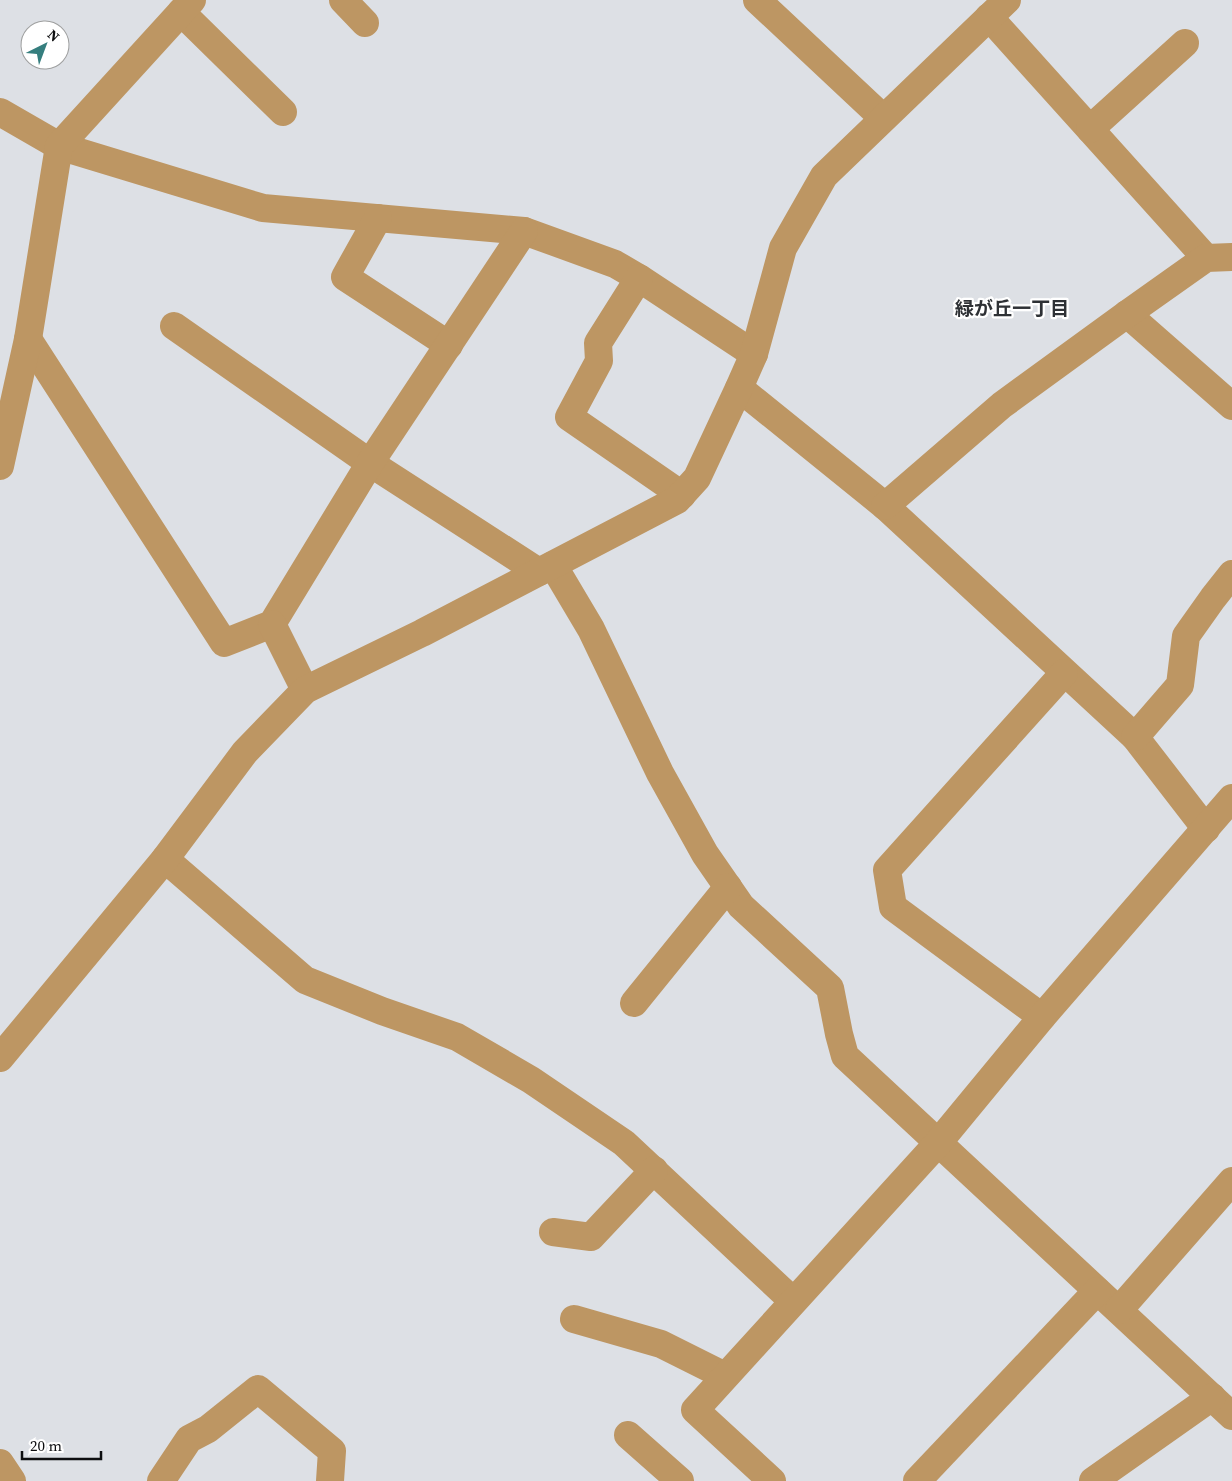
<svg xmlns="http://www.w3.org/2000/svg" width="1232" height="1481" viewBox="0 0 1232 1481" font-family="'Source Serif 4','Noto Sans JP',serif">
<rect width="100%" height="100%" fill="#dde0e5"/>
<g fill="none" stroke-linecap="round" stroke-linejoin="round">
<!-- minor -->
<g stroke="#bd9663" stroke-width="28">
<path d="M343,0L365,23"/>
<path d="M757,0L883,118"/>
<path d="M181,12L283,112"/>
<path d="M989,17L1206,258"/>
<path d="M0,112L59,146L263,208L524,231L615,264L639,278L754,354"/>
<path d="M1090,129L1185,43"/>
<path d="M378,218L345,277L449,345"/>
<path d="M639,278L598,343L599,361L569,417L682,495"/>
<path d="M1127,314L1232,406"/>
<path d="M174,326L370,463L539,572"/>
<path d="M28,339L224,643L272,624L370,463L524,231"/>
<path d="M739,388L885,506L1135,737L1206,829"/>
<path d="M0,466L28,339L59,146L192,0"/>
<path d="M885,506L1002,405L1127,314L1206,258L1232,257"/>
<path d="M553,565L591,629L660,773L705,854L741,906L830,988L839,1034L845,1056L1232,1416"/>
<path d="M272,624L305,690"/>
<path d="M1135,737L1180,685L1186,636L1213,598L1232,574"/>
<path d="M165,859L305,980L382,1011L457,1037L531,1080L624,1143L793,1301"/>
<path d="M634,1003L728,887"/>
<path d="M1042,1017L893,907L887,870L1064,673"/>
<path d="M0,1058L165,859L245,752L305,690L422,633L677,500L697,478L739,388L754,354L783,248L824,176L1007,0"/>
<path d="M553,1232L591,1237L654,1170"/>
<path d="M1119,1310L1232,1181"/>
<path d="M574,1319L661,1344L725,1376"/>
<path d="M628,1435L680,1481"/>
<path d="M0,1463L12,1481"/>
<path d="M161,1481L189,1439L208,1429L258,1389L332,1451L330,1481"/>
<path d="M772,1481L695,1410L938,1143L1042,1017L1232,798"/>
<path d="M917,1481L1097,1291"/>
<path d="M1093,1481L1212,1397"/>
</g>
</g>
<g text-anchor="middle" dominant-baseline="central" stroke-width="4.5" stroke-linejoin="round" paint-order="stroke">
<!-- neighbourhood labels -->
<g font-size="19" font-weight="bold" fill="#2e3135" stroke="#fff">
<text x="1012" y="308">緑が丘一丁目</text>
</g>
</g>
<!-- north arrow -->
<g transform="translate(45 45) rotate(42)"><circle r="24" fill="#ffffff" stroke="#9e9f9f"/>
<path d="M0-4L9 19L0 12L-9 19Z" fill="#357e7e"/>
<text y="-8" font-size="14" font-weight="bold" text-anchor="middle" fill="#0d0e10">N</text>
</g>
<!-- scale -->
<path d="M22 1451v8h79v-8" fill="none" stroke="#0d0e10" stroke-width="2.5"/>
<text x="30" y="1451" font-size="15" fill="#0d0e10" stroke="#ffffff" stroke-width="4" paint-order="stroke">20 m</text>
</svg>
